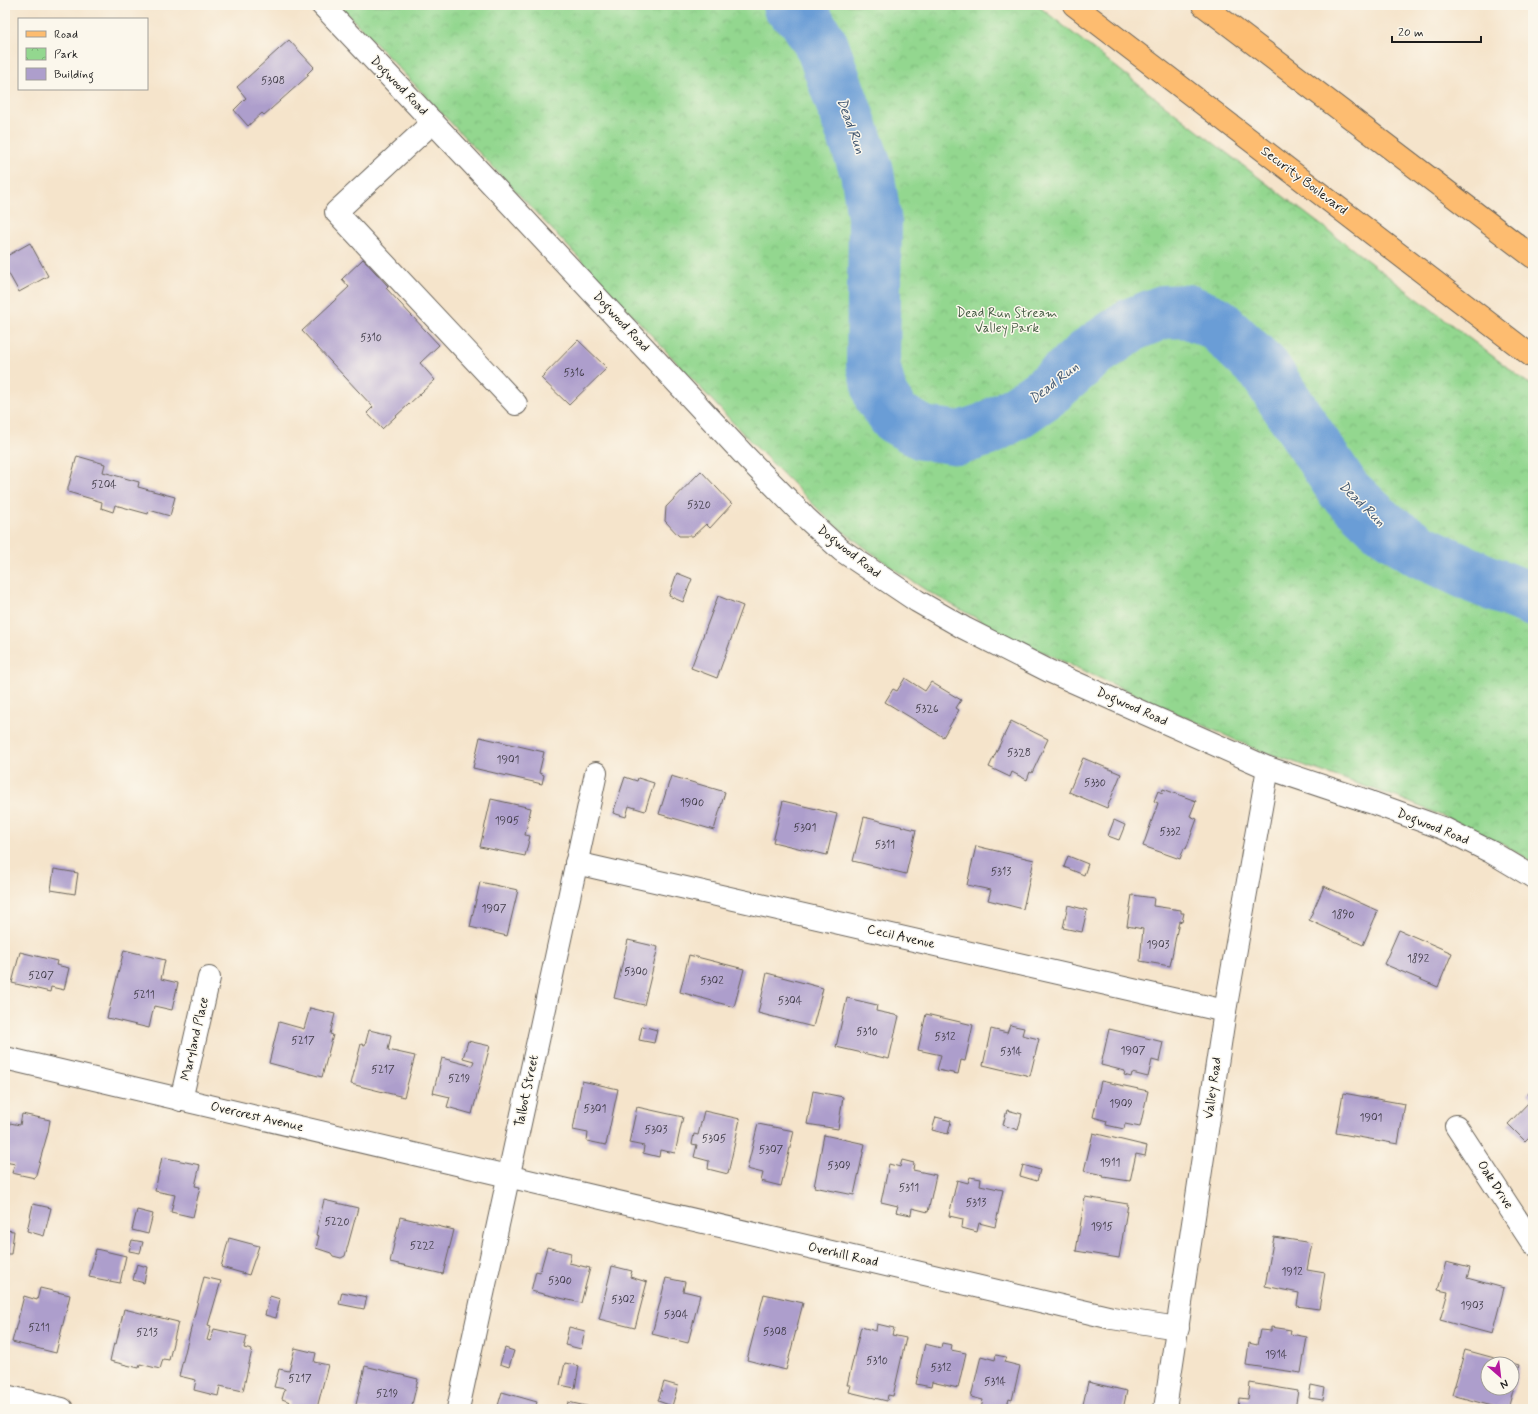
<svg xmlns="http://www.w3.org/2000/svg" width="1538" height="1414" viewBox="0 0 1538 1414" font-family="Mynerve,sans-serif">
<defs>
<pattern id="park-crowns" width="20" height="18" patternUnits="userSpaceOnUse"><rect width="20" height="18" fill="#93d78f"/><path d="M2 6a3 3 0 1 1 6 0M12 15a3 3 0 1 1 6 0" fill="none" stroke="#7eb87b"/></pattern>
</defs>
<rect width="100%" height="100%" fill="#fbf7ec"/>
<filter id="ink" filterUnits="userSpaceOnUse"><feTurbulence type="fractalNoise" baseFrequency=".025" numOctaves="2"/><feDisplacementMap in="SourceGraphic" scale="8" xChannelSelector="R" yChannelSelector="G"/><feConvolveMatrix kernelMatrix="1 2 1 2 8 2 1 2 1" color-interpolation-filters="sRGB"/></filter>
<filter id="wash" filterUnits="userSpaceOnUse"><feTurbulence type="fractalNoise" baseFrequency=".012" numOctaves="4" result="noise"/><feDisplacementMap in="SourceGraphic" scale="16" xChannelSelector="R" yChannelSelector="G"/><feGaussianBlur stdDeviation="0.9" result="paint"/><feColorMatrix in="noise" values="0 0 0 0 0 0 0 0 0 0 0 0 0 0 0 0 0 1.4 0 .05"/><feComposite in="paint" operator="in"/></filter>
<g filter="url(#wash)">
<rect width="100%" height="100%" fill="#f5e4cb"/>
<!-- park -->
<path fill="url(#park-crowns)" stroke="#587a56" d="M339,5H1037L1190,125L1533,387V862L1510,848L1452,820L1399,798L1253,748L1014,639L927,591L891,567L832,523L750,441L598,278Z"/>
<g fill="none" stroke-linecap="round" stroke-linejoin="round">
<!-- river -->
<path stroke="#6b9dd6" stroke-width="54" d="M789,5L804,17L822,46L867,172L875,223L873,364L881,397L895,417L923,433L960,438L985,430L1014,414L1046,392L1092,352L1133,324L1163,312L1187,311L1216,323L1264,369L1344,490L1382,526L1421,551L1478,578L1533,600"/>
</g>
<g id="blocks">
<!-- building -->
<g fill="#ad9ecc" fill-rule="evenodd">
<path d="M289,40L314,67L307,74L309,75L271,109L264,115L262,113L248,126L234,110L246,98L237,87Z"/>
<path d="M30,243L48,276L19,292L5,267V257Z"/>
<path d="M363,259L388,286L386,288L439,345L420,363L435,380L382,429L367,413L373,407L302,331L349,287L342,279Z"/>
<path d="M578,340L607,368L569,405L541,378Z"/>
<path d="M77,456L105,464L103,472L139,482L138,487L175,497L170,516L149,510L148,514L115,505L113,512L101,508L102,502L68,492V488Z"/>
<path d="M701,471L732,504L710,528L706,524L693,536H679L665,521L666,507Z"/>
<path d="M677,573L692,579L683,602L669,596Z"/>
<path d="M718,596L743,606L717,678L691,668Z"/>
<path d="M905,678L925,691L931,682L961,700L956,708L959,710L943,737L885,702L893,689L897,691Z"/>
<path d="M1011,721L1048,739L1032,773L1030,772L1027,780L1012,772L1010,777L989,767Z"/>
<path d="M480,737L544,752L539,773L544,775L542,784L473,768Z"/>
<path d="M1083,758L1121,774L1107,808L1069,792Z"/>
<path d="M671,776L725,792L714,830L659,814Z"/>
<path d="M625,777L637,781L638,778L654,783L645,811L629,806L626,817L613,813Z"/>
<path d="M1163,789L1196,801L1190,816L1197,819L1186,849L1184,848L1180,859L1143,846L1158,803L1154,801L1158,791L1162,793Z"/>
<path d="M491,799L531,808L525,835L530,836L525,856L480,847Z"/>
<path d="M783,801L837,814L827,855L773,842Z"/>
<path d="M864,817L916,830L906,874L853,861Z"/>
<path d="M1114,820L1125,825L1119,840L1108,836Z"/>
<path d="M976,846L1034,860L1023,909L988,900L991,890L967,885Z"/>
<path d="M1068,856L1088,864L1084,875L1064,867Z"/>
<path d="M54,869L78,873L75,894L51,890Z"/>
<path d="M480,882L518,890L507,936L470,927Z"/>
<path d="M1324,886L1378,911L1363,945L1309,920Z"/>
<path d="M1132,895L1154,898L1153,906L1181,910V913H1184L1182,922L1179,921L1170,966L1140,961L1143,929L1127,926Z"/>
<path d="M1068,905L1087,910L1082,932L1063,928Z"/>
<path d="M1399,930L1452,953L1438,987L1384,964Z"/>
<path d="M628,940L658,947L644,1005L614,998Z"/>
<path d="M124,950L165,960L161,979L178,983L172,1010L154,1006L149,1028L107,1018Z"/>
<path d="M20,952L57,961L56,965L69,968L64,990L51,987L50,992L12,983Z"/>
<path d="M689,955L744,969L734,1007L680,992Z"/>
<path d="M767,973L823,988L813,1027L758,1013Z"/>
<path d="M847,998L877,1005L876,1011L899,1016L889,1059L836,1047Z"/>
<path d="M310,1008L335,1014L330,1034L333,1035L322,1077L269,1063L279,1022L304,1029Z"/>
<path d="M926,1014L973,1025L965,1061L961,1060L958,1074L937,1070L941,1055L918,1050Z"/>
<path d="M1010,1025L1024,1028L1022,1035L1039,1039L1030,1076L983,1065L991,1029L1007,1033Z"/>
<path d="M642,1026L657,1030L654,1043L639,1040Z"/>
<path d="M1109,1029L1163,1042L1159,1062L1152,1060L1148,1077L1132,1073L1131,1077L1124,1075L1125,1071L1101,1065Z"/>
<path d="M369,1030L391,1035L388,1050L415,1056L404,1097L351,1084L361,1044L365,1045Z"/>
<path d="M468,1041L490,1046L472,1114L447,1107L450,1097L433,1093L442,1058L472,1066L474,1061L463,1058Z"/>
<path d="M582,1081L618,1089L606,1145L587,1141L588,1133L573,1130Z"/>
<path d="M1101,1081L1148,1091L1140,1127L1125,1124L1124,1129L1106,1125L1107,1121L1093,1117Z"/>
<path d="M1533,1088V1133L1525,1141L1508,1124L1532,1099L1527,1094Z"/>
<path d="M813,1091L843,1097L838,1129L807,1124Z"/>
<path d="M1343,1093L1405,1104L1398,1144L1336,1133Z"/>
<path d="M637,1107L683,1117L675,1153L660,1150L659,1157L643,1153L644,1146L629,1143Z"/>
<path d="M1007,1110L1022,1114L1018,1130L1003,1125Z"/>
<path d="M704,1111L740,1119L728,1174L708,1169L709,1161L694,1157L697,1145L692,1144L694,1134L698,1135Z"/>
<path d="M22,1114L50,1120L48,1132L35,1178L12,1173L15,1164L5,1162V1146L10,1123L20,1125Z"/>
<path d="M936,1117L951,1121L948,1134L932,1130Z"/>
<path d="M758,1124L794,1131L781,1186L761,1181L763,1173L747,1169Z"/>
<path d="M1093,1133L1147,1146L1145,1156L1136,1154L1130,1181L1103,1177L1104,1175L1084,1171Z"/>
<path d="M824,1135L865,1144L854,1195L814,1187Z"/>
<path d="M162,1157L200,1165L195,1186L200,1187L193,1217L171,1212L175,1195L155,1191Z"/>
<path d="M902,1160L914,1163L913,1170L936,1175L928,1212L912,1208L911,1215L896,1212L898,1206L881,1202L889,1164L900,1167Z"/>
<path d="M1023,1165L1040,1170L1037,1181L1020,1176Z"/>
<path d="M970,1177L981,1179L980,1185L1003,1190L995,1227L979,1223L977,1232L962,1228L963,1219L949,1216L957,1180L968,1183Z"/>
<path d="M1085,1197L1128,1204L1119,1258L1076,1251Z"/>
<path d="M324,1200L358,1208L345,1256L341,1258L333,1256L331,1253L316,1248L319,1236L316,1235Z"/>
<path d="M33,1204L51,1208L44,1236L27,1231Z"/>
<path d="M137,1210L153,1214L148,1234L132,1230Z"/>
<path d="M400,1217L454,1230L443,1274L390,1262Z"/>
<path d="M5,1230L14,1231L11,1254H5Z"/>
<path d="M1274,1237L1312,1243L1307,1270L1325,1273L1319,1309L1297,1306L1299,1293L1265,1286Z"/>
<path d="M229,1238L259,1246L249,1275L221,1267Z"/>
<path d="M132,1240L143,1242L140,1253L129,1251Z"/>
<path d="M547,1247L571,1253L569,1263L590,1268L581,1303L531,1291L536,1271L540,1272Z"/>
<path d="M96,1249L126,1256L120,1283L89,1277Z"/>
<path d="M1446,1262L1470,1268L1467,1278L1504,1288L1492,1334L1440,1320L1448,1292L1438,1290Z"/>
<path d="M137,1264L147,1267L144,1283L133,1280Z"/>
<path d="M612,1266L632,1271L630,1277L647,1282L635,1328L599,1319Z"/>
<path d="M204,1277L221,1281L208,1325L211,1326L207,1340L211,1341L214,1329L247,1336L244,1348L252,1350L243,1391L220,1386L218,1396L194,1390L196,1380L179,1376Z"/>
<path d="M666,1278L685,1282L683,1291L700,1295L688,1343L652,1334Z"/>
<path d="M40,1288L70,1295L56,1353L12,1342L24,1296L37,1300Z"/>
<path d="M342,1292L367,1297L364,1309L339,1304Z"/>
<path d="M764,1294L803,1303L786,1370L747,1360Z"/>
<path d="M270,1296L280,1299L276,1318L265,1315Z"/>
<path d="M124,1309L178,1322L169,1360L163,1359L160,1369L140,1364L139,1368L110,1361L114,1343L116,1344Z"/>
<path d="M877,1324L894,1328L892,1335L906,1338L893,1396L888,1395L887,1401L849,1392L851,1385H847L861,1327L876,1331Z"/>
<path d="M569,1327L585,1331L581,1349L565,1345Z"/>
<path d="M1271,1327L1291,1330L1290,1334L1307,1337L1301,1373L1246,1365L1249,1343L1257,1345L1260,1330L1271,1331Z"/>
<path d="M942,1343L952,1345L951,1350L966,1353L958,1388L932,1382L931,1387L916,1384L925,1344L941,1348Z"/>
<path d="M295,1348L316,1353L314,1362L328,1365L317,1408L309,1406L308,1409H300L289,1406L290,1402L282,1399L285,1389L274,1387L279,1369L289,1371Z"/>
<path d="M505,1348L514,1351L509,1367L500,1364Z"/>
<path d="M1465,1350L1520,1365L1508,1409H1503L1452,1395ZM1488,1364H1512V1388H1488Z"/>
<path d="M996,1355L1006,1357L1004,1362L1020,1366L1012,1400L1009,1399L1006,1409L981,1408L983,1400L971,1397L981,1356L995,1360Z"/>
<path d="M565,1363L579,1366L575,1388L560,1385Z"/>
<path d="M365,1366L418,1379L411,1409H355Z"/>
<path d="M664,1382L678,1386L672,1406L658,1401Z"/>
<path d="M1088,1382L1127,1391L1123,1409H1082Z"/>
<path d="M1250,1383L1298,1391L1295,1409H1238L1239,1398L1248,1399Z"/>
<path d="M1311,1385L1325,1388L1323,1400L1309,1398Z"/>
<path d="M502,1392L537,1402L535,1409H497Z"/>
<path d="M568,1402L595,1408V1409H566Z"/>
</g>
</g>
</g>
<g filter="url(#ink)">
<use href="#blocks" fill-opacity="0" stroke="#686259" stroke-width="1"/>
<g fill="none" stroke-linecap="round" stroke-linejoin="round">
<!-- minor casing -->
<g stroke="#686259" stroke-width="24">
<g id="minor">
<path d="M322,5L498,191L747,458L805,517L841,550L917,601L964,628L1049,671L1268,768L1370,802L1445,829L1491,852L1533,877"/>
<path d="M433,122L336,212L516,404"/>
<path d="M576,863L1225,1011"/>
<path d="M5,1058L1112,1318L1178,1328"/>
<path d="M181,1100L209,978"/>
<path d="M1456,1126L1533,1244"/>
<path d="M5,1396L62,1409"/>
<path d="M458,1409L596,773"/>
<path d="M1165,1409L1225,1011L1268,768"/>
</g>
</g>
<!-- major casing -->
<g stroke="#686259" stroke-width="24">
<g id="major">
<path d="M1074,5L1533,357"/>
<path d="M1203,5L1533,257"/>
</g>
</g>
<!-- minor -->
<use href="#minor" stroke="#fff" stroke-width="22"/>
<!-- major -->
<use href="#major" stroke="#fdbc6f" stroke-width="22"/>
</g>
</g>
<g text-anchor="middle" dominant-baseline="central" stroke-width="3" stroke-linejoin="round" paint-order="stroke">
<!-- number labels -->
<g font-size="11" fill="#403c48">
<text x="273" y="81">5308</text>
<text x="371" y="338">5310</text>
<text x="574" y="373">5316</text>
<text x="104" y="485">5204</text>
<text x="699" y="505">5320</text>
<text x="927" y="709">5326</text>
<text x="1019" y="753">5328</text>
<text x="508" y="760">1901</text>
<text x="1095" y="783">5330</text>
<text x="692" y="803">1900</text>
<text x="507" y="821">1905</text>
<text x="805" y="828">5301</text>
<text x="1170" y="832">5332</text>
<text x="885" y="845">5311</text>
<text x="1001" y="872">5313</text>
<text x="494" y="909">1907</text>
<text x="1343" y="915">1890</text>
<text x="1158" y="945">1903</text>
<text x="1418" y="959">1892</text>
<text x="636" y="972">5300</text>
<text x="41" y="976">5207</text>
<text x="712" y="981">5302</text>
<text x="144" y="995">5211</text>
<text x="790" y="1001">5304</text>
<text x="867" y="1032">5310</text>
<text x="945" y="1037">5312</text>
<text x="303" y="1041">5217</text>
<text x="1133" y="1051">1907</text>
<text x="1011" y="1052">5314</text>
<text x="383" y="1070">5217</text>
<text x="459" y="1079">5219</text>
<text x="1121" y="1104">1909</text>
<text x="595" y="1109">5301</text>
<text x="1371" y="1118">1901</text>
<text x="656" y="1130">5303</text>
<text x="714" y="1139">5305</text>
<text x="771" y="1150">5307</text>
<text x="1110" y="1163">1911</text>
<text x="839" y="1166">5309</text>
<text x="909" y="1188">5311</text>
<text x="976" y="1203">5313</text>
<text x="337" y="1222">5220</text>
<text x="1102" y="1227">1915</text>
<text x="422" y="1246">5222</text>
<text x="1292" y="1272">1912</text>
<text x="560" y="1281">5300</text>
<text x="623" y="1300">5302</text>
<text x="1472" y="1306">1903</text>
<text x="676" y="1315">5304</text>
<text x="39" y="1328">5211</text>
<text x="775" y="1332">5308</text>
<text x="147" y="1333">5213</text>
<text x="1276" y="1355">1914</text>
<text x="877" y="1361">5310</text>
<text x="941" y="1368">5312</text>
<text x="300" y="1379">5217</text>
<text x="995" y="1382">5314</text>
<text x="387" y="1394">5219</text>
</g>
<!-- street labels -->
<g font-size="13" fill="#1c1c1c" stroke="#fbf7ec">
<text transform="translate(399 86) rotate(46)">Dogwood Road</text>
<text transform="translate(1304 181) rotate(37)">Security Boulevard</text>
<text transform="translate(621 322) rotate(47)">Dogwood Road</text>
<text transform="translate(849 552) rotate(38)">Dogwood Road</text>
<text transform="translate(1132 707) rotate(24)">Dogwood Road</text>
<text transform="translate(1433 827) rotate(22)">Dogwood Road</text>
<text transform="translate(901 937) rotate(13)">Cecil Avenue</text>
<text transform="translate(195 1039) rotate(-77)">Maryland Place</text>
<text transform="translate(1213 1088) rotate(-82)">Valley Road</text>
<text transform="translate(527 1091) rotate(-78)">Talbot Street</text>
<text transform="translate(257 1117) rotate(13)">Overcrest Avenue</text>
<text transform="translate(1495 1185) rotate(57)">Oak Drive</text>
<text transform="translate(843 1255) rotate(13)">Overhill Road</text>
</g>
<!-- park labels -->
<g font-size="13" fill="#465d44" stroke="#fbf7ec">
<text x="1007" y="313">Dead Run Stream<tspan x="1007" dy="15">Valley Park</tspan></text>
</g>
<!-- water labels -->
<g font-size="14" font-style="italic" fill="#405670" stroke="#fbf7ec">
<text transform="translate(851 126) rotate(70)">Dead Run</text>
<text transform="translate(1054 383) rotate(-38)">Dead Run</text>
<text transform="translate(1362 504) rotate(44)">Dead Run</text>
</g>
</g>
<!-- margin -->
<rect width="1538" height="1414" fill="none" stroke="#fbf7ec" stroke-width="20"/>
<!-- legend -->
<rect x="18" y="18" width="130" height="72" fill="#fbf7ec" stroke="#a29f99"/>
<rect x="26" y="31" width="20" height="6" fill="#fdbc6f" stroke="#a29f99"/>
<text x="54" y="38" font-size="12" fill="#1c1c1c">Road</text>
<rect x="26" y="48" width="20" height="12" fill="url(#park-crowns)" stroke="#a29f99"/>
<text x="54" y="58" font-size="12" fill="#1c1c1c">Park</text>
<rect x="26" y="68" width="20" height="12" fill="#ad9ecc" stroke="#a29f99"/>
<text x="54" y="78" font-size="12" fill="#1c1c1c">Building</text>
<!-- north arrow -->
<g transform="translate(1500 1376) rotate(152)"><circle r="19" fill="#fbf7ec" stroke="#a29f99"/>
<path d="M0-3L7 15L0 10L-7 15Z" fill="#b5179e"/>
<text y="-6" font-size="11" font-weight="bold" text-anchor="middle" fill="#1c1c1c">N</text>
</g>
<!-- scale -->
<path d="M1392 36v6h89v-6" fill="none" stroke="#1c1c1c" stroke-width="2"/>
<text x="1398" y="36" font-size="12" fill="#1c1c1c" stroke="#fbf7ec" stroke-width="3" paint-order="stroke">20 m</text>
</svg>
